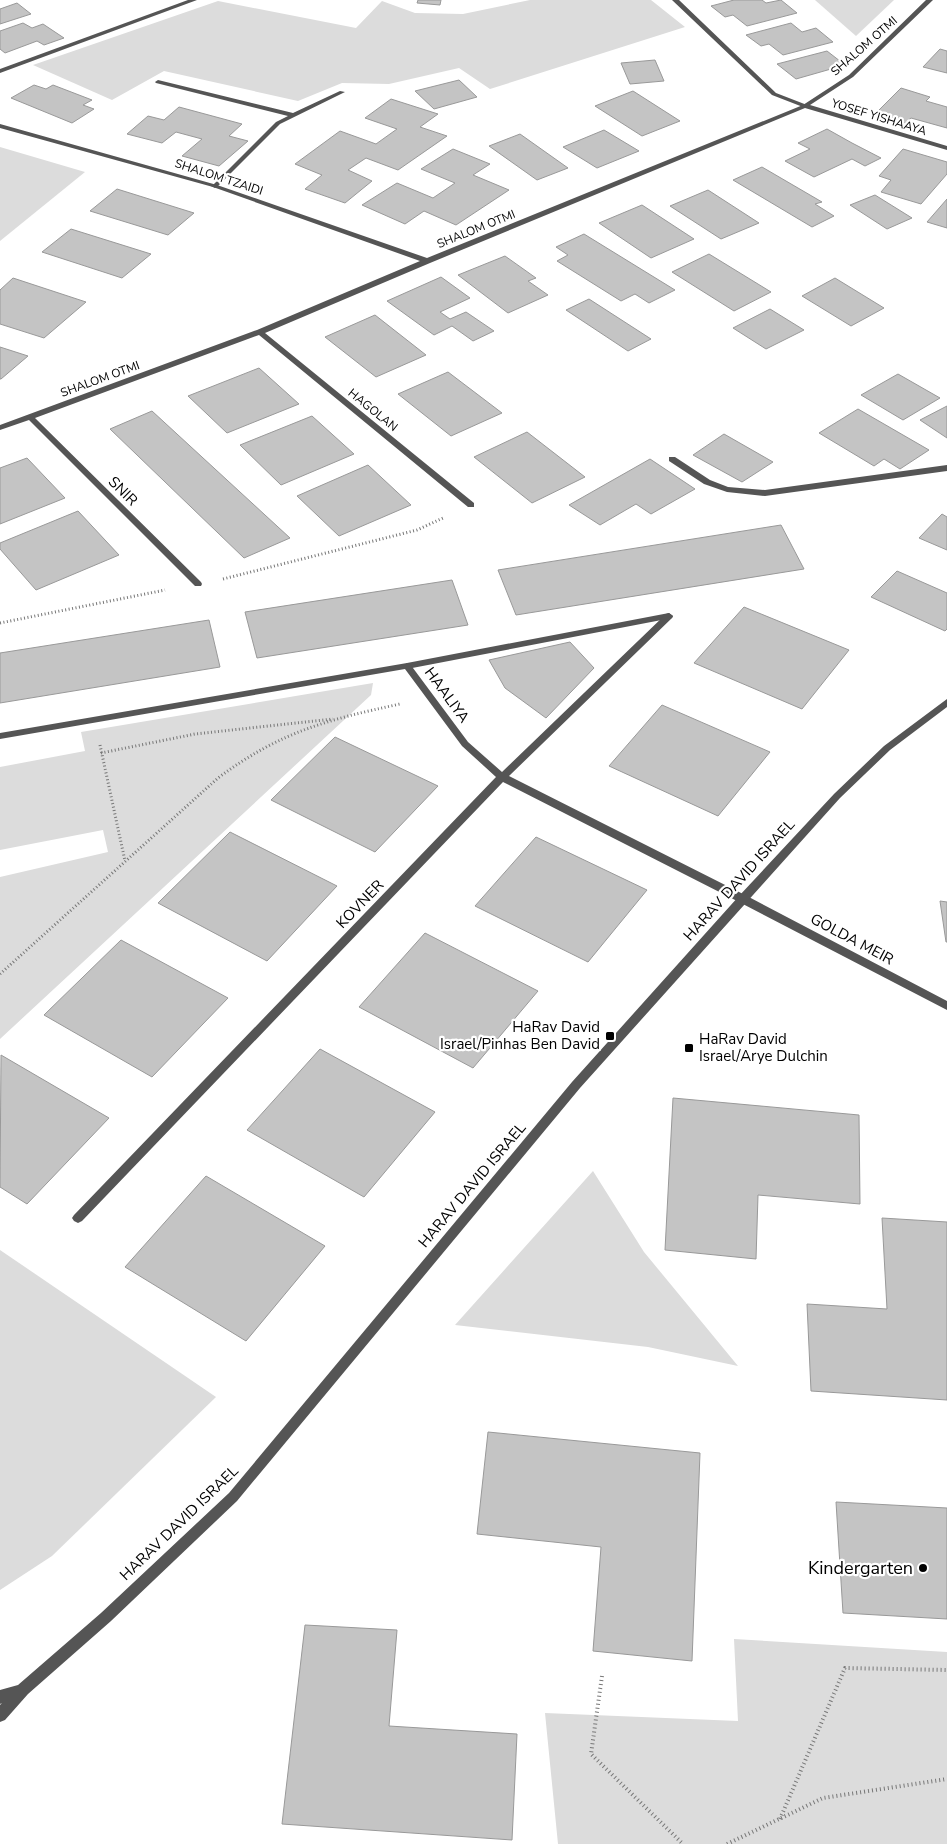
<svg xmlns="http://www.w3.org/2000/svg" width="947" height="1844" viewBox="0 0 947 1844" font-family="'Nunito Sans',sans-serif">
<rect width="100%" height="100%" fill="#fff"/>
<!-- green -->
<g fill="#dcdcdc">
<path d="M530,0H651L685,27L490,89L459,68L389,84L342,83L298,101L164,71L112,100L33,65L218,1L356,28L382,1L415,13L463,14Z"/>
<path d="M815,0H894L856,36Z"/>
<path d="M0,147L85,172L0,241Z"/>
<path d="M373,683L371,695L0,1039V877L108,852L103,830L0,850V767L85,751L81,732Z"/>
<path d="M593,1171L644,1252L738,1366L648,1347L455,1325Z"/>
<path d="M0,1250L216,1397L52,1556L0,1590Z"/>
<path d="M734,1639L947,1652V1844H558L545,1713L738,1721Z"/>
</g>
<!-- building -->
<g fill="#c4c4c4" stroke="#999">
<path d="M418,0H441L440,5L417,3Z"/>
<path d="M734,0H762L766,3L781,0L797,13L747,26L733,15L725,17L711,6Z"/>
<path d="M17,3L31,14L0,24V9Z"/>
<path d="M23,23L32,28L43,24L64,38L44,45L37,41L5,53L0,49V31Z"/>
<path d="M791,23L802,32L816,28L833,42L783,55L769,44L761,46L746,35Z"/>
<path d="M940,49L947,51V73L923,67Z"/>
<path d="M827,51L845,65L796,79L777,64Z"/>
<path d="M655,60L664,81L630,84L621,63Z"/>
<path d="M459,80L477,97L434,109L415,91Z"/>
<path d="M34,85L46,89L53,85L92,100L83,105L94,109L72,123L11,98Z"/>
<path d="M901,88L930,97L926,101L947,107V128L911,118L905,123L875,114Z"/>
<path d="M633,91L680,121L642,136L595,106Z"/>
<path d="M391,99L438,114L420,127L447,136L398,170L366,158L348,170L372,181L345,203L305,189L322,175L295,164L340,131L376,144L397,129L365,118Z"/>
<path d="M179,107L242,124L229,136L248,141L219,166L182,156L202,139L176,132L162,143L127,134L148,116L164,120Z"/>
<path d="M827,129L852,143L881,158L865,166L852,159L814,177L785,161L810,149L798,143Z"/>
<path d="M604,130L639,151L597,168L563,147Z"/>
<path d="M520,134L568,168L537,180L489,146Z"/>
<path d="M453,149L490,164L473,175L509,190L456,225L424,211L405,224L362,205L397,183L433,198L455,183L421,169Z"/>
<path d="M903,149L947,162V174L921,204L881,192L891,180L879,176Z"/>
<path d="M762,167L822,202L815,204L834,216L812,227L733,180Z"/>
<path d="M117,189L194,213L168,235L90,211Z"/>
<path d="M708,190L759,223L721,239L670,206Z"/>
<path d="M875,195L912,218L887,229L850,205Z"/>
<path d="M947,199V228L927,222Z"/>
<path d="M642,205L694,239L651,258L599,223Z"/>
<path d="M71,229L151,254L122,278L42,252Z"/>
<path d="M584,234L675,290L649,303L635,294L621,301L557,261L568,255L556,247Z"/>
<path d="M709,254L771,292L734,311L672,272Z"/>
<path d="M505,256L536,278L528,281L548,295L508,313L458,275Z"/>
<path d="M441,277L470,298L440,312L450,319L466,312L494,331L473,341L452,326L434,335L387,301Z"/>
<path d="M13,278L86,302L44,338L0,324V290Z"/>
<path d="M835,278L884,308L851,326L802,296Z"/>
<path d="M589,299L651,339L628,351L566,310Z"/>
<path d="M770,309L804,330L766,349L733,328Z"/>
<path d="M375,315L426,355L376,377L325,337Z"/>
<path d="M0,347L28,356L1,379H0Z"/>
<path d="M259,368L299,404L227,433L188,396Z"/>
<path d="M448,372L502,413L451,436L398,394Z"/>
<path d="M898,374L940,398L903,420L861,395Z"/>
<path d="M947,406V438L920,420Z"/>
<path d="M858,409L929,450L900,469L884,459L874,466L819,433Z"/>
<path d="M152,411L290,538L244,558L110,429Z"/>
<path d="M312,416L354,454L281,485L240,445Z"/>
<path d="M527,432L585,477L532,503L474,457Z"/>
<path d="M724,434L773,462L742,482L693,455Z"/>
<path d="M27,458L65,498L0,524V468Z"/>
<path d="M650,459L695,489L651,514L636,504L600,525L569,505Z"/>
<path d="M368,465L411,505L339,536L297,496Z"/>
<path d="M78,511L119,555L36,590L0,549V543Z"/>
<path d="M942,514L947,517V550L919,538Z"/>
<path d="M781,525L804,569L516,615L498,570Z"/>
<path d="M897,571L947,593V629L945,631L871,597Z"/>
<path d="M452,580L468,625L257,658L245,612Z"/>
<path d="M744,607L849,650L802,709L694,663Z"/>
<path d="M209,620L220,667L0,703V653Z"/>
<path d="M570,642L594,668L546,718L505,688L489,660Z"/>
<path d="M662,705L770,752L718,816L609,766Z"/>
<path d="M335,737L438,786L375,852L271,800Z"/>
<path d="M230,832L337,886L267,961L158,903Z"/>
<path d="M536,837L647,890L588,962L475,906Z"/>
<path d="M940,901L947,902V942H946Z"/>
<path d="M425,933L538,991L473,1068L359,1007Z"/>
<path d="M121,940L228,998L152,1077L44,1015Z"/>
<path d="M320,1049L435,1112L364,1197L247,1130Z"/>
<path d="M1,1055L109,1118L27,1204L0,1187Z"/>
<path d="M673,1098L859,1115L860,1204L758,1195L756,1259L665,1250Z"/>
<path d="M206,1176L325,1246L246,1341L125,1267Z"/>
<path d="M882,1218L947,1222V1400L811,1391L807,1304L887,1309Z"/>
<path d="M488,1432L700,1453L692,1661L593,1651L601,1547L477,1534Z"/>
<path d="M836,1502L947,1508V1619L843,1613Z"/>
<path d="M305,1625L397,1630L389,1726L517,1734L512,1840L282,1824Z"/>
</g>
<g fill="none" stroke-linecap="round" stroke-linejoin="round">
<!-- path-far1 -->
<g stroke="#777" stroke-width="3" stroke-dasharray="1 2.5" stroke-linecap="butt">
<path d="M223,579L417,530L443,518"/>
<path d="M0,623L165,590"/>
<path d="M100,745L125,861"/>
<path d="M101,753L195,734L333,719"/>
<path d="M0,974L218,778C280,732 326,720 400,704"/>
</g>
<!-- path -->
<g stroke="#777" stroke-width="4" stroke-dasharray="1 3" stroke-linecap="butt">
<path d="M602,1676L591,1754L683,1844"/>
<path d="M780,1819L845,1668L947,1670"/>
<path d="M727,1844L823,1798L947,1779"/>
</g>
<!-- service -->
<g fill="#555" fill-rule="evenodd">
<path d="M672,0H679L776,93L807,105V107H803L772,95Z"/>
<path d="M158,80L293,113L340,91L345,92L280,124L217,187L215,188L211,186L213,185L276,122L288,116L156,83L155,82Z"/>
<path d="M669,457H675L710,480L728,487L765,490L947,465V471L765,496L727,492L704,484L669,461Z"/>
<path d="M669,613L673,616L672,618L407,669L403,666L407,663Z"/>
</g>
<!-- minor -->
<g fill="#555" fill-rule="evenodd">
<path d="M188,0H197L0,73V69Z"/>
<path d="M926,0H933L853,77L810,105L947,146V150L805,108L430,263L265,333L474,503V507H468L259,335L35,418L201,582L202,584L201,586H195L29,420L0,430V425L257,330L420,261L213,187L0,128V124L217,185L427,258L803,105L849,75Z"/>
<path d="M669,613L673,616L672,618L509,776L747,896L947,1001V1010L739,902L503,782L82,1221L78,1223L74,1221L72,1218L74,1215L496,777L462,746L405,669L0,739V733L407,663L410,664L468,742L502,772L666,614Z"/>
</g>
<!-- tertiary -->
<path fill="#555" fill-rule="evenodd" d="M947,699V707L890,750L840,798L580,1088L237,1501L111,1621L28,1694L5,1720L0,1722V1705L2,1703L0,1704V1690L18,1685L101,1613L229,1493L572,1082L739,896L834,794L884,746Z"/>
</g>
<!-- markers -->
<g fill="#000" stroke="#fff" stroke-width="2">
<rect x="605" y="1031" width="10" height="10" rx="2.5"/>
<rect x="684" y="1043" width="10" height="10" rx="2.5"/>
<circle cx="923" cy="1568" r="5"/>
</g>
<g text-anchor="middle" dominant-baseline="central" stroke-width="4.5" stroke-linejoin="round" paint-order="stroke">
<!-- far-street labels -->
<g font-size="12" fill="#000" stroke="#fff">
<text transform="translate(864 46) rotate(-41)">SHALOM OTMI</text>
<text transform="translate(879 117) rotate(17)">YOSEF YISHAAYA</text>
<text transform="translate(219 177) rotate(18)">SHALOM TZAIDI</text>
<text transform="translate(476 229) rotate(-22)">SHALOM OTMI</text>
<text transform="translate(100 379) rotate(-20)">SHALOM OTMI</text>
<text transform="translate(373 410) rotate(39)">HAGOLAN</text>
</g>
<!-- street labels -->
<g font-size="15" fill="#000" stroke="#fff">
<text transform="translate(123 491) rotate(45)">SNIR</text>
<text transform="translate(447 695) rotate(54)">HAALIYA</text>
<text transform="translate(739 880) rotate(-48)">HARAV DAVID ISRAEL</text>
<text transform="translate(360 904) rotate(-46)">KOVNER</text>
<text transform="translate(852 939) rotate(28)">GOLDA MEIR</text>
<text transform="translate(472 1185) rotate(-50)">HARAV DAVID ISRAEL</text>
<text transform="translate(179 1523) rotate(-44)">HARAV DAVID ISRAEL</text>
</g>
<!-- poi labels -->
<g font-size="15" fill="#000" stroke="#fff" text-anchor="end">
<text x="600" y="1027">HaRav David<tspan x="600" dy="17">Israel/Pinhas Ben David</tspan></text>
<text x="699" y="1039" text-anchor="start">HaRav David<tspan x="699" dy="17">Israel/Arye Dulchin</tspan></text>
</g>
<!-- near-poi labels -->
<g font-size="18" fill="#000" stroke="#fff" text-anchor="end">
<text x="913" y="1568">Kindergarten</text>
</g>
</g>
</svg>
